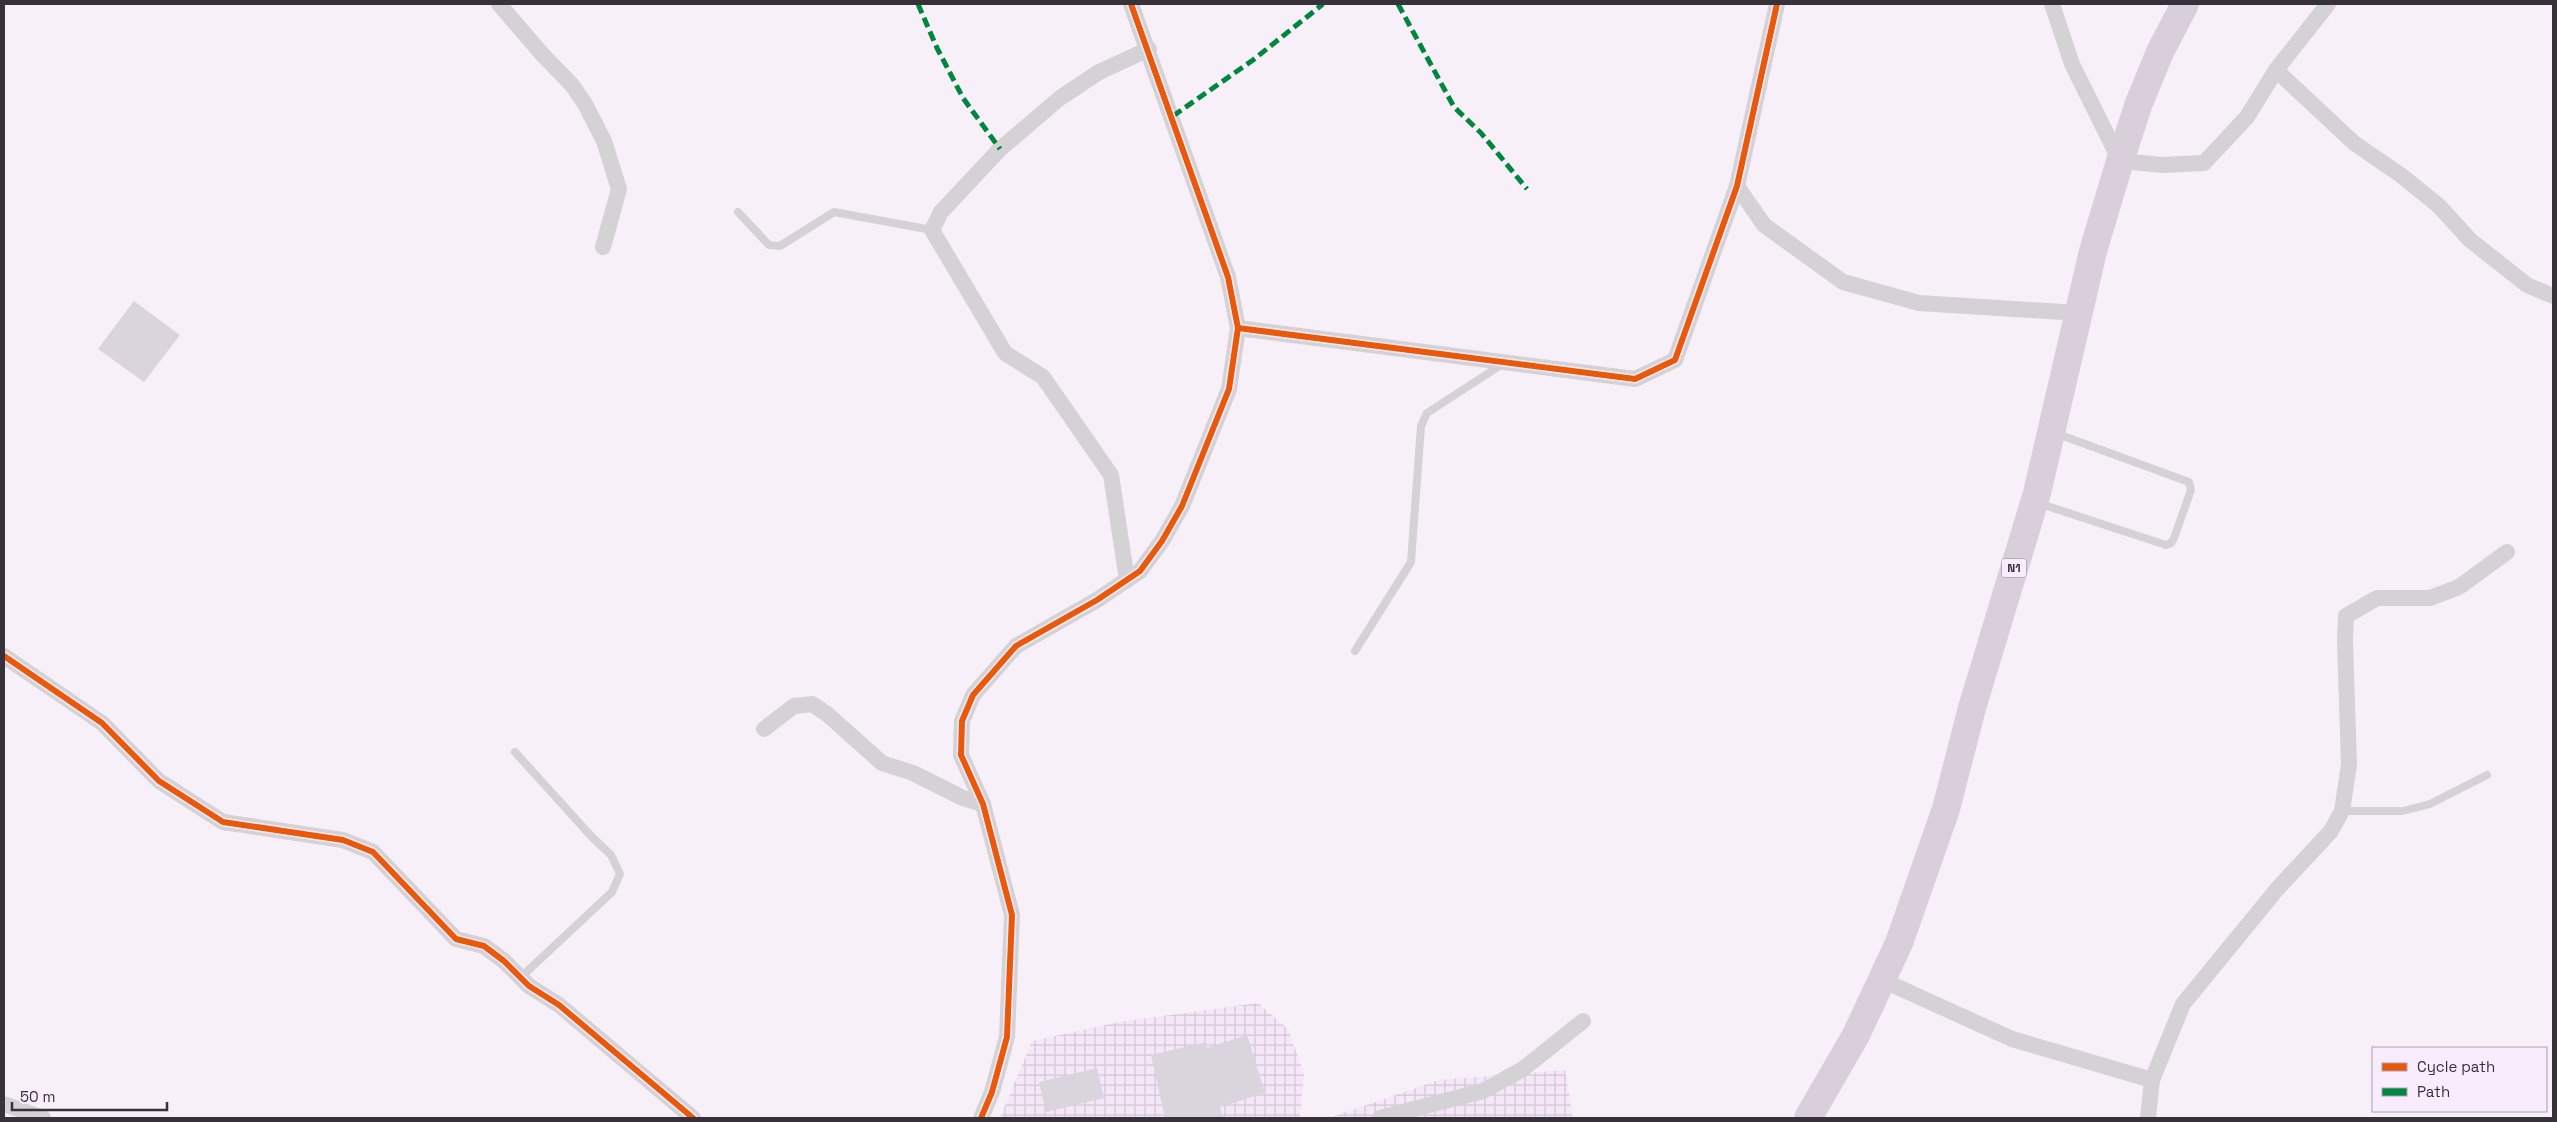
<svg xmlns="http://www.w3.org/2000/svg" width="2557" height="1122" viewBox="0 0 2557 1122" font-family="'Space Grotesk',sans-serif">
<defs>
<pattern id="industrial-grid" width="8" height="8" patternUnits="userSpaceOnUse" patternTransform="scale(1.25)"><rect width="8" height="8" fill="#f5e6f8"/><path d="M0 4h8M4 0v8" fill="none" stroke="#d3c6d5"/></pattern>
</defs>
<rect width="100%" height="100%" fill="#f7f0f9"/>
<!-- industrial -->
<g fill="url(#industrial-grid)">
<path d="M1258,1003L1288,1029L1304,1074L1300,1118H1000L1032,1041L1119,1022Z"/>
<path d="M1565,1070L1573,1118H1329L1439,1080Z"/>
</g>
<!-- building -->
<g fill="#dad4dc">
<path d="M134,301L180,335L144,382L98,349Z"/>
<path d="M1247,1035L1265,1093L1220,1107L1223,1118H1165L1151,1055L1206,1042L1207,1048Z"/>
<path d="M1097,1068L1104,1098L1046,1112L1039,1082Z"/>
</g>
<g fill="none" stroke-linecap="round" stroke-linejoin="round">
<!-- lane -->
<g stroke="#d4d2d4" stroke-width="8">
<path d="M738,212L769,245L780,246L834,212L932,230"/>
<path d="M2038,503L2166,545L2171,543L2174,538L2191,490L2189,482L2055,433"/>
<path d="M1355,651L1411,562L1421,426L1427,413L1501,365"/>
<path d="M515,752L591,836L611,855L620,874L612,892L521,977"/>
<path d="M2342,811H2403L2430,804L2487,775"/>
</g>
<!-- street -->
<g stroke="#d4d2d4" stroke-width="16">
<path d="M499,4L542,54L572,85L585,104L604,141L619,189L603,247"/>
<path d="M2052,4L2072,64L2120,161L2163,165L2204,163L2247,117L2276,70L2328,4"/>
<path d="M2276,70L2354,143L2402,176L2439,206L2470,240L2527,285L2553,296"/>
<path d="M1737,186L1764,225L1843,282L1919,303L2078,313"/>
<path d="M1238,328L1635,379L1675,360L1737,186L1777,4"/>
<path d="M1127,580L1111,475L1043,377L1005,353L932,230L941,212L1000,149L1060,98L1099,72L1149,49"/>
<path d="M4,656L102,723L159,781L223,822L343,840L373,852L456,939L484,946L504,961L529,986L559,1005L693,1118"/>
<path d="M764,729L794,706L812,704L827,714L882,763L913,773L963,798L983,804"/>
<path d="M1882,980L2012,1039L2152,1080"/>
<path d="M4,1104L43,1118"/>
<path d="M981,1118L992,1092L1007,1037L1012,915L983,804L961,755L962,721L973,695L1016,646L1097,600L1140,571L1162,541L1182,506L1229,389L1238,328L1228,277L1131,4"/>
<path d="M1380,1118L1483,1091L1523,1069L1583,1021"/>
<path d="M2148,1118L2152,1080L2183,1004L2278,888L2331,831L2342,811L2349,764L2345,641L2346,616L2377,598H2430L2459,587L2507,552"/>
</g>
<!-- highway -->
<path stroke="#d8cfda" stroke-width="28" d="M1808,1118L1856,1035L1899,943L1946,809L1972,708L2037,493L2093,251L2120,161L2139,103L2160,52L2185,4"/>
<!-- quiet -->
<g stroke="#00873e" stroke-width="5" stroke-dasharray="10 5" stroke-linecap="butt">
<path d="M918,4L937,48L963,98L1000,149"/>
<path d="M1398,4L1454,107L1481,133L1527,189"/>
<path d="M1173,116L1253,60L1323,4"/>
</g>
<!-- cycleway casing -->
<g stroke="#f9ecfd" stroke-width="9">
<g id="cycleway">
<path d="M1238,328L1635,379L1675,360L1737,186L1777,4"/>
<path d="M4,656L102,723L159,781L223,822L343,840L373,852L456,939L484,946L504,961L529,986L559,1005L693,1118"/>
<path d="M981,1118L992,1092L1007,1037L1012,915L983,804L961,755L962,721L973,695L1016,646L1097,600L1140,571L1162,541L1182,506L1229,389L1238,328L1228,277L1131,4"/>
</g>
</g>
<!-- cycleway -->
<use href="#cycleway" stroke="#e8590c" stroke-width="6"/>
</g>
<g text-anchor="middle" dominant-baseline="central" stroke-width="4" stroke-linejoin="round" paint-order="stroke">
<!-- shield labels -->
<rect fill="#f9ecfd" stroke="#716974" stroke-width="1" x="2001.5" y="558.5" width="25" height="19" rx="4"/>
<g font-size="12" font-weight="bold" fill="#373139">
<text x="2014" y="568">N1</text>
</g>
</g>
<!-- border -->
<rect width="2557" height="1122" fill="none" stroke="#373139" stroke-width="10"/>
<!-- legend -->
<rect x="2372" y="1047" width="175" height="65" fill="#f9ecfd" stroke="#aba1af"/>
<rect x="2382" y="1063" width="25" height="8" fill="#e8590c" stroke="#aba1af"/>
<text x="2417" y="1072" font-size="15" fill="#373139">Cycle path</text>
<rect x="2382" y="1088" width="25" height="8" fill="#00873e" stroke="#aba1af"/>
<text x="2417" y="1097" font-size="15" fill="#373139">Path</text>
<!-- scale -->
<path d="M12 1102v8h155v-8" fill="none" stroke="#373139" stroke-width="2.5"/>
<text x="20" y="1102" font-size="15" fill="#373139" stroke="#f9ecfd" stroke-width="4" paint-order="stroke">50 m</text>
</svg>
